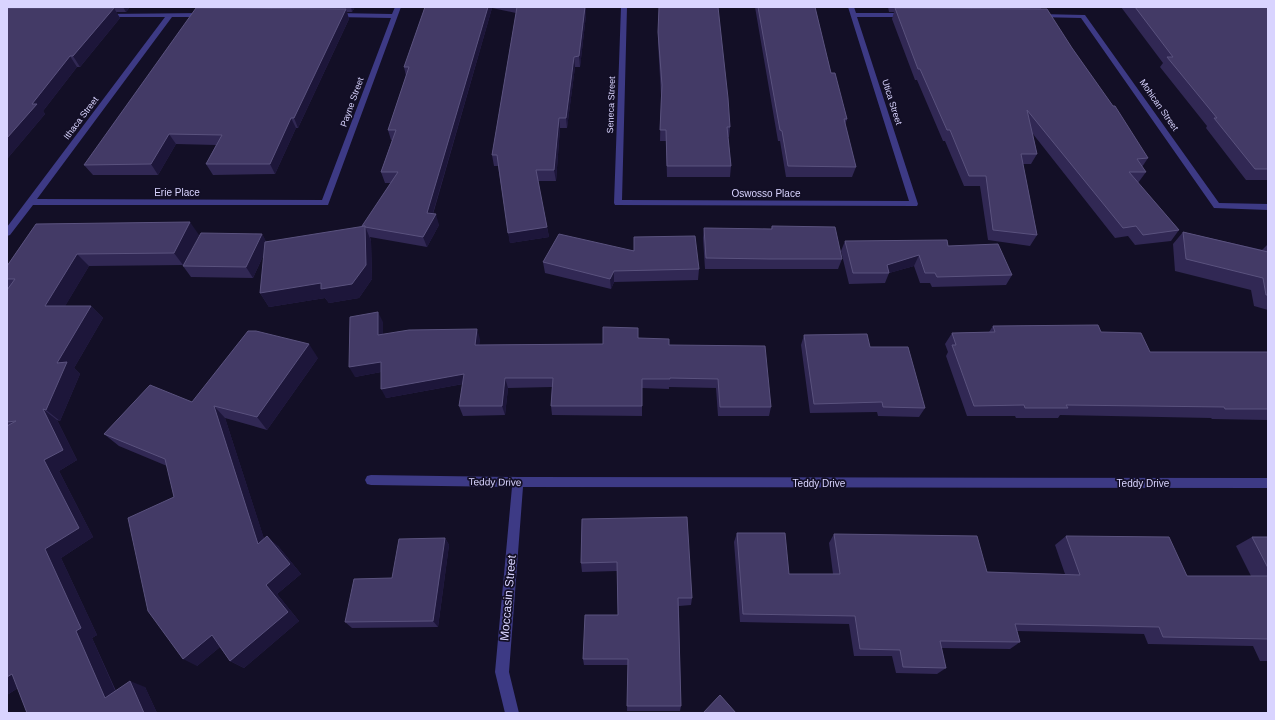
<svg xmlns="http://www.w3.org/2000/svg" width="1275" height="720" viewBox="0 0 1275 720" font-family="Arial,sans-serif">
<rect width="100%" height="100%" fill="#130f26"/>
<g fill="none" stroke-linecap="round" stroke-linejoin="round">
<!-- minor -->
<g fill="#3d3a85" fill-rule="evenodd">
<path d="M395,7H401L328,205H33L10,235L7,236V227L165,17H105L102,15L103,14L205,13L208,15L205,17H172L37,199L322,200L391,18L335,17L332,15L335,13L392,14Z"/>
<path d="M621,7H627L622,200L909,201L848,7H854L856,13H907L910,15L907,17H857L918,204L917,206L615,205L614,203Z"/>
<path d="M1039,14L1085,15L1219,203L1268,204V210L1214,208L1081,18L1037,17V15Z"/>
<path d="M371,475L518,477L1268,478V488L523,487L509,672L519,713H505L495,672L512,487L371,485L367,484L365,480L367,476Z"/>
</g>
</g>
<!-- wall -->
<g fill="#312854">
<path d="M7,7H130L126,12H116L120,18L80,67H77L43,111L45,114L7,159Z"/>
<path d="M204,7H355L352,12H347L349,19L298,128H296L275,174L213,175L206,164L216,145L176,144L158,175H93L84,165L204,8Z"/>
<path d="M425,7H586V15L580,67H575L567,128H560L556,181H538L549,237L510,243L498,166H494L492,155L516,13L492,8L433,214L439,225L427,247L370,237L371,241L372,279L359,298L329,303L325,298L269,307L260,293L264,254L253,278L191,277L183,266L262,234L266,242L362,227L391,183H385L381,172L392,140H391L388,130L406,76L404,67Z"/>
<path d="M659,7L730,127L729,137H728L731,166L730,177H667L666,141H660L661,95L658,42Z"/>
<path d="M755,7H815L831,73L847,119L845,125L856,167L852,177H786L780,141H778Z"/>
<path d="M888,7H1041V9L1072,48L1148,158L1142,167L1146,172L1138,183L1179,230L1171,241L1135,245L1128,236L1115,238L1033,134L1037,154L1031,164H1023L1037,235L1030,246L988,240L980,186H964L945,141H943L917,80H915L892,19L894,12H889Z"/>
<path d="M1121,7H1268V180H1246L1206,128L1207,126L1160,67L1163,63Z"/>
<path d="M36,224L199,235L183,265L89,266L65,306H91L103,318L74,368L80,374L60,421L57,420L77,460L59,471L93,537L61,558L97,635L92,638L116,691L145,687L157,713H27L18,688L7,695V290L8,288L7,287V266Z"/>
<path d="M772,226L842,259L838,269H705L703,238L704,228L771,229Z"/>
<path d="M1183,232L1263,250H1262L1268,244V310L1254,306L1251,290L1175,271L1173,244Z"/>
<path d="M634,237L699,269L698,280L614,282L611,289L545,273L543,262L634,250Z"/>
<path d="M845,241L948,246L1012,275L1006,285L932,287L930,283H920L914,266L889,273L885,283L849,284L841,251Z"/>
<path d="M383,322V334L480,339L479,345L603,344L638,338L669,345L771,407L769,416H718L716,388L669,387V389L642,388V416L552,415L551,406L552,387L508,388L505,415L463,416L459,406L463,384L386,398L381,372L355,377Z"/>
<path d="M993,326L1101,332L1150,352H1268V420L1212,419L1211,418L1060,415L1058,418H1016L1015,416H967L946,356L948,352L945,344L952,333L989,332Z"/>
<path d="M804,335L870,347L925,408L919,417L878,416L877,412L810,413L801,345Z"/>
<path d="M318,358L267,430L225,418L264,539L278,546L301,574L277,594L299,621L244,668L230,661L220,647L197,666L174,497L167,466L119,446L104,434L192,402Z"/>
<path d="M582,519L692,598L691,605L679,606L681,706L680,711H627L628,665H584L583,659L618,615L617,571L582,572L581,563Z"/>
<path d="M737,533L789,574H833L829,543L834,534L987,572L1065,574L1055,545L1066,536L1187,576H1251L1236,546L1252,537H1268V661H1260L1253,646L1148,644L1144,634L1017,631L1020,642L1010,649L941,648L946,668L937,674L896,673L892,656H854L849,624L740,622L734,542Z"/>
<path d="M445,538L449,545L438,627L352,628L345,622L392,578Z"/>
</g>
<!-- shaded-wall -->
<g fill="#1d163a">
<path d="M123,7H130L126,12Z"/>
<path d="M351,7H355L352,12Z"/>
<path d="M488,7H492V8L430,223L427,213Z"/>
<path d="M585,7H586V15L580,67L579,56Z"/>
<path d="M114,8L120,18L80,67L73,56Z"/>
<path d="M346,9L349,19L298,128L294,118Z"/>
<path d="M70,56L77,67L43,111L45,114L7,159V138L32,104Z"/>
<path d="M574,57L575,67L567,128L566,118Z"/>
<path d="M291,118L296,128L275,174L270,164Z"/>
<path d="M559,118L560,128L556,181L554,170Z"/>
<path d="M169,134L176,144L158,175L151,164Z"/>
<path d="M436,214L439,225L427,247L423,237Z"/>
<path d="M190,222L199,235L183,265L174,253Z"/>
<path d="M365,226L371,241L372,279L359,298L329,303L325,298L269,307L260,293Z"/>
<path d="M547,227L549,237L510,243L508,233Z"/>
<path d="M262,234L268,245L253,278L246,267Z"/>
<path d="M77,254L89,266L58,318L45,306Z"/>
<path d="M919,255L914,266L889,273L887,265Z"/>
<path d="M614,271V282L611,289L610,279Z"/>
<path d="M91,306L103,318L74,368L80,374L60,421L46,410L57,363Z"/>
<path d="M378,312L383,322V345L378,335Z"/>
<path d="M477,329L480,339L478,355L475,345Z"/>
<path d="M309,344L318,358L267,430L257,417Z"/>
<path d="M381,362L386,371L355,377L349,367Z"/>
<path d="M464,374L468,383L386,398L381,389Z"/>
<path d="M505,378L508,388L505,415L502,406Z"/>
<path d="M214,406L225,418L269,554L258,544Z"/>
<path d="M43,409L57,420L77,460L59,471L93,537L61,558L97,635L92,638L121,704L105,698L76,631L45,549Z"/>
<path d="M267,536L278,546L301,574L277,594L299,621L244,668L230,661L266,585Z"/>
<path d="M445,538L449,545L438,627L433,621Z"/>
<path d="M212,635L225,643L197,666L183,659Z"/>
<path d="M12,674L30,680L7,695V677Z"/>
<path d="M130,681L145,687L157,713H144Z"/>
</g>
<!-- building -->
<g fill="#433a66" stroke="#5a527e">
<path d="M425,7H488L427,213L436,214L423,237L365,227V226H362L398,172H381L396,130H388L409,67H404Z"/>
<path d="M517,7H585L579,56L574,57L566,118H559L554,170H536L547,227L508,233L497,155H492Z"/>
<path d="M659,7H718L728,98L730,127H727L731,166H667L666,130H660L662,85L658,32Z"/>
<path d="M758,7H815L831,73H835L847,119H844L856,167L788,166L782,131L780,130Z"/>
<path d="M1135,7H1268V169H1255L1214,118H1217L1167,57H1173Z"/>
<path d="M7,8H114L73,56H70L32,104H37L7,138Z"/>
<path d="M196,8L346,9L294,118H291L270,164H206L222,135L169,134L151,164L84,165Z"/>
<path d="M895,8L1047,9L1072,48L1113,106H1115L1148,158L1137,159L1146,172H1129L1179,230L1143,235L1136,226L1123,228L1027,110L1037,154H1021L1037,235L993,230L986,176H969L950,130H947L920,69H918Z"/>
<path d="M190,222L174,253L77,254L45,306H91L57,363L67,362L46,410L43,409L63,450L44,460L79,528L45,549L81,628L76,631L105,698L130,681L144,713H27L12,674L7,677V426L16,421L7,422V290L15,279H7V266L36,224Z"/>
<path d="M365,226L366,265L352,284L321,289V283L260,293L265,242Z"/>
<path d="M772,226L835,227L842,259H769L706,258L704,228L772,229Z"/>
<path d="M1183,232L1268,252V295H1266L1263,278L1186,259Z"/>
<path d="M201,233L262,234L246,267L183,266Z"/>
<path d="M559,234L634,251V237L695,236L699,269L614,271L610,279L543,262Z"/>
<path d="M947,240L948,246L998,244L1012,275L937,277L935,273H925L919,255L887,265L889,273H853L845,241Z"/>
<path d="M378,312V335L409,330L477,329L475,345L603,344V327L638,328V338L669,339V345L765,346L771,407H720L718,379L670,378V379H642V406H551L553,378H505L502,406H459L464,374L381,389V362L349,367L350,317Z"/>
<path d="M1098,325L1101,332L1141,333L1150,352H1268V409H1225L1224,407L1066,405L1068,408H1025L1024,405L974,406L952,345H956L952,333L995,332L993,326Z"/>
<path d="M248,331H256L309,344L257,417L214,406L258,544L267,536L290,564L266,585L288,612L230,661L212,635L183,659L148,611L128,518L174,497L165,459L104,434L150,385L192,402Z"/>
<path d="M867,334L870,347H908L925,408L883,407L882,402L814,404L804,335Z"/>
<path d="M687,517L692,598H678L681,706H627L628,659H583L585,615H618L617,562L581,563L582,519Z"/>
<path d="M737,533H785L789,574H840L834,534L977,536L987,572L1080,575L1066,536L1169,537L1187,576H1268V639L1163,637L1159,627L1015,624L1020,642L940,641L946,668L903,667L900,650L860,649L855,616L743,614Z"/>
<path d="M1252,537H1268V568Z"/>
<path d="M445,538L433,621L345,622L354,579L392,578L399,539Z"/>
<path d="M720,695L736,713H703Z"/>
</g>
<g text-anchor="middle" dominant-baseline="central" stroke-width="3.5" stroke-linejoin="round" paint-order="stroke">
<!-- far-street labels -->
<g font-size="9" fill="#d9d4ff" stroke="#130f26">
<text transform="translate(352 102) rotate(-70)">Payne Street</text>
<text transform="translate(892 102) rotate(72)">Utica Street</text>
<text transform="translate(611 105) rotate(-88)">Seneca Street</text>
<text transform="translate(1159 105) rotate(55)">Mohican Street</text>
<text transform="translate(81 118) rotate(-53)">Ithaca Street</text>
</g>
<!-- street labels -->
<g font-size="10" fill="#d9d4ff" stroke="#130f26">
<text x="177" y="192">Erie Place</text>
<text x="766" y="193">Oswosso Place</text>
<text transform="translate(495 482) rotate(1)">Teddy Drive</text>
<text x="819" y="483">Teddy Drive</text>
<text x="1143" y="483">Teddy Drive</text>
</g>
<!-- near-street labels -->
<g font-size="12" fill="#d9d4ff" stroke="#130f26">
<text transform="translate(508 598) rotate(-85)">Moccasin Street</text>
</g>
</g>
<!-- border -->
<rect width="1275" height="720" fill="none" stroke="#d9d4ff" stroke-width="16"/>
</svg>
